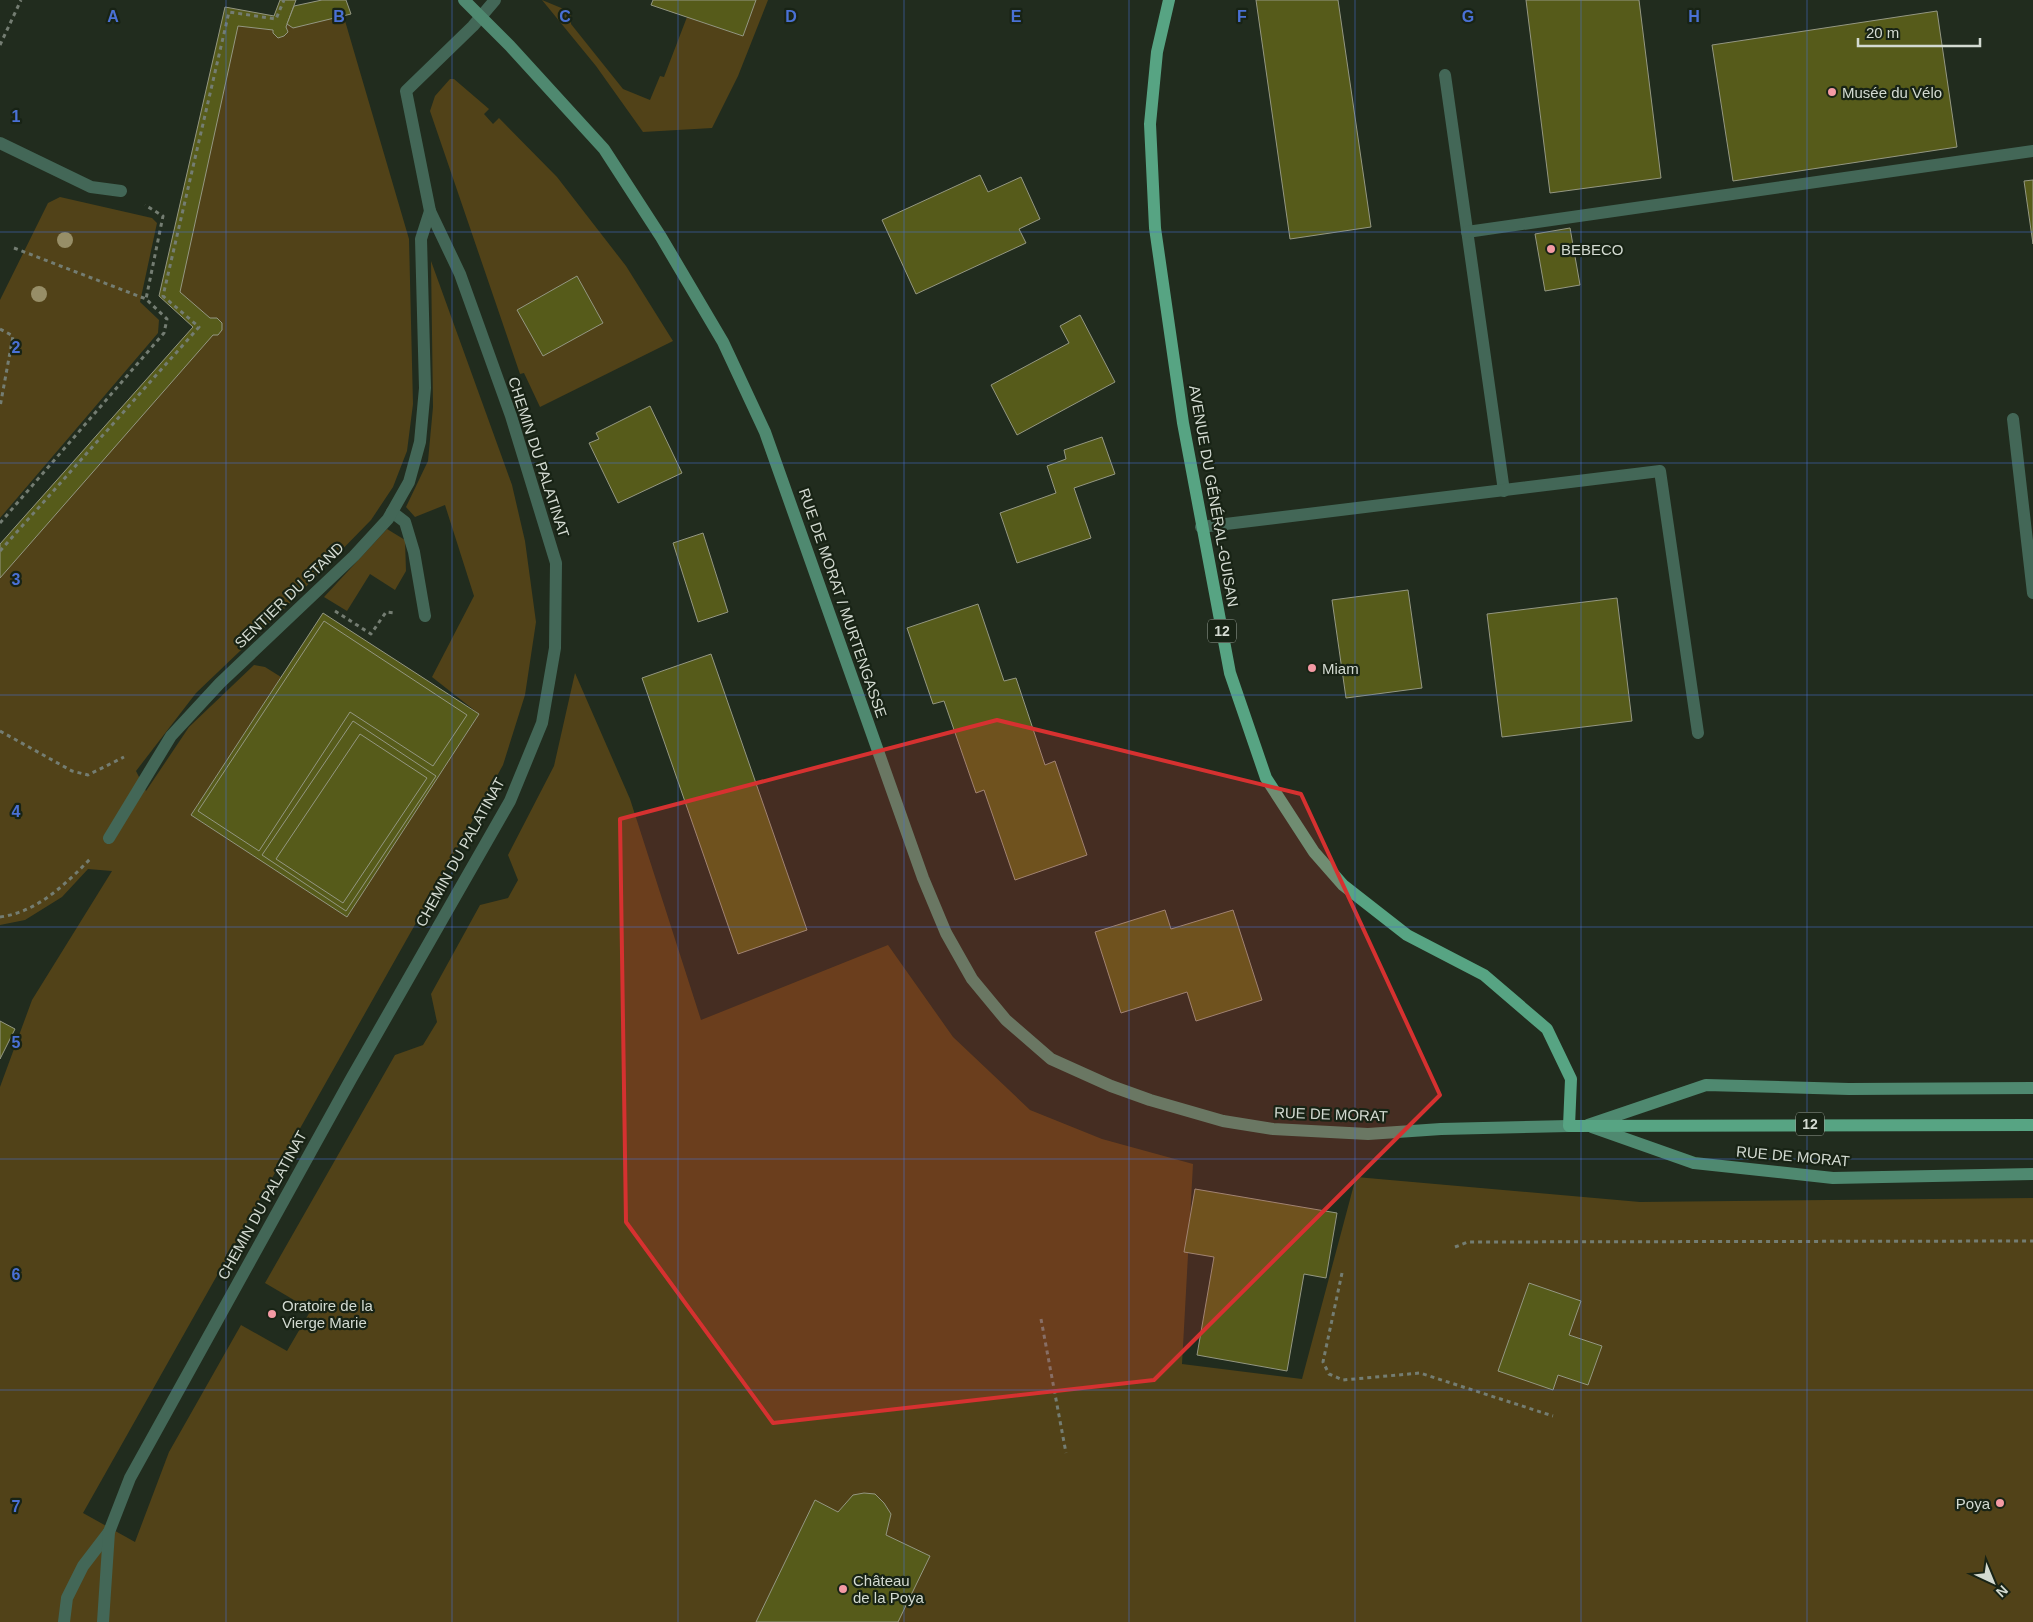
<svg xmlns="http://www.w3.org/2000/svg" width="2033" height="1622" viewBox="0 0 2033 1622" font-family="Arial,sans-serif">
<rect width="100%" height="100%" fill="#212c1e"/>
<!-- green -->
<g fill="#514218">
<path d="M542,0L571,12V24L623,89L650,100L660,76L664,77L687,17L743,36L756,0H768L738,76L712,128L643,132L596,66Z"/>
<path d="M343,14L409,239L413,404L407,451L393,487L371,520L287,606L196,693L136,771L146,791L189,727L254,665L265,667L281,677L191,815L347,916L479,714L432,677L474,596L445,505L415,517L406,507L428,461L433,407L431,261L512,485L525,541L536,622L525,695L503,765L421,914L83,1513L135,1542L169,1452L241,1325L287,1351L311,1310L265,1283L395,1055L423,1045L437,1022L431,994L480,905L508,898L518,880L508,855L554,766L575,673L630,799L701,1020L888,945L953,1037L1030,1110L1102,1139L1193,1164L1182,1364L1302,1379L1356,1177L1640,1202L2033,1198V1622H0V1087L32,1000L112,871L88,869L62,897L25,920L0,925V568L214,327L178,292L237,25Z"/>
<path d="M450,79H454L489,109L484,114L493,124L499,118L557,177L626,266L673,341L540,407L524,373L520,374L430,111L435,96Z"/>
<path d="M60,197L152,218L157,223L140,302L159,320L158,333L0,518V300L48,203Z"/>
<path d="M387,529L405,540L406,571L395,590L370,574L347,611L324,597Z"/>
</g>
<!-- building -->
<g fill="#565b1a" stroke="#949782">
<path d="M280,0H296L286,27L288,32L284,36L278,38L273,33V30L238,26L180,292L210,318H217L222,323V330L218,335H213L0,578V544L193,327L159,296L225,7L274,16Z"/>
<path d="M322,0H346L351,14L293,28L287,24L294,6Z"/>
<path d="M653,0H756L743,36L651,5Z"/>
<path d="M1256,0H1338L1371,227L1290,239Z"/>
<path d="M1526,0H1639L1661,178L1550,193Z"/>
<path d="M1937,11L1957,147L1733,181L1712,45Z"/>
<path d="M980,175L988,192L1021,177L1040,219L1019,229L1026,243L916,294L882,220Z"/>
<path d="M2033,180V244L2024,181Z"/>
<path d="M1570,228L1580,285L1545,291L1535,234Z"/>
<path d="M577,276L603,323L543,356L517,310Z"/>
<path d="M1080,315L1115,382L1017,435L991,385L1069,343L1060,326Z"/>
<path d="M650,406L682,473L618,503L589,443L599,439L596,433Z"/>
<path d="M1102,437L1115,474L1074,488L1091,538L1017,563L1000,513L1056,493L1047,466L1066,459L1064,450Z"/>
<path d="M703,533L728,612L698,622L673,543Z"/>
<path d="M1408,590L1422,688L1346,698L1332,600Z"/>
<path d="M1617,598L1632,721L1502,737L1487,614Z"/>
<path d="M978,604L1004,681L1016,678L1045,765L1055,761L1087,855L1015,880L984,790L976,793L944,701L933,704L907,628Z"/>
<path d="M323,613L479,714L347,917L191,815Z"/>
<path d="M324,621L467,715L433,766L350,712L259,851L198,811Z"/>
<path d="M711,654L807,930L738,954L642,678Z"/>
<path d="M353,721L436,776L346,911L262,855Z"/>
<path d="M360,734L427,778L343,903L276,859Z"/>
<path d="M1165,910L1171,929L1233,910L1262,1000L1196,1021L1187,992L1121,1013L1095,932Z"/>
<path d="M0,1021L15,1029L0,1059Z"/>
<path d="M1195,1189L1337,1213L1326,1278L1304,1274L1287,1371L1197,1355L1214,1257L1184,1252Z"/>
<path d="M1529,1283L1581,1301L1569,1335L1602,1346L1588,1385L1558,1375L1553,1390L1498,1371Z"/>
<path d="M864,1493L875,1494L884,1503L891,1514L886,1535L930,1556L898,1622H756L815,1500L838,1512L853,1495Z"/>
</g>
<g fill="none" stroke-linecap="round" stroke-linejoin="round">
<!-- path -->
<g stroke="#747d72" stroke-width="3" stroke-dasharray="4 4" stroke-linecap="butt">
<path d="M0,45L21,0"/>
<path d="M14,248L146,299"/>
<path d="M0,329L13,336L0,407"/>
<path d="M0,523L164,333L167,319L146,299L163,216L145,205"/>
<path d="M0,551L199,327L163,296L229,12L276,19L284,0"/>
<path d="M335,611L371,634L386,612L396,613"/>
<path d="M0,731L72,771L88,775L124,757"/>
<path d="M0,917C37,912 65,885 90,859"/>
<path d="M1455,1247L1468,1242L2033,1241"/>
<path d="M1342,1273L1323,1362L1329,1374L1343,1380L1420,1373L1553,1416"/>
<path d="M1041,1319L1066,1453"/>
</g>
<!-- service -->
<g stroke="#436757" stroke-width="12">
<path d="M1445,75L1504,491"/>
<path d="M0,143L91,187L121,191"/>
<path d="M1467,232L2033,151"/>
<path d="M2013,419L2033,593"/>
<path d="M392,512L405,522L414,552L425,616"/>
<path d="M1201,527L1660,471L1698,733"/>
<path d="M109,838L171,736L220,683L354,556L388,519L409,482L420,442L425,388L421,239L430,211"/>
</g>
<!-- minor -->
<g stroke="#436757" stroke-width="12">
<path d="M64,1622L67,1598L83,1566L109,1532"/>
<path d="M103,1622L109,1532L130,1478L351,1079L510,801L542,723L555,648L556,563L511,416L460,274L430,211L406,91L473,26L495,0"/>
</g>
<!-- secondary -->
<g stroke="#4f8970" stroke-width="12">
<path d="M464,0L510,46L604,149L661,237L723,342L765,432L923,878L946,933L972,979L1006,1020L1051,1059L1111,1086L1150,1100L1223,1121L1273,1129L1368,1134L1441,1129L1569,1126"/>
<path d="M1588,1125L1706,1085L1849,1089L2033,1088"/>
<path d="M1592,1127L1694,1163L1833,1178L2033,1174"/>
</g>
<!-- primary -->
<path stroke="#57a483" stroke-width="12" d="M1169,0L1157,52L1150,124L1155,228L1183,423L1230,673L1266,778L1314,852L1343,885L1407,935L1484,975L1547,1029L1571,1079L1569,1126L2033,1125"/>
</g>
<!-- trees -->
<g fill="#978e67">
<circle cx="65" cy="240" r="8"/>
<circle cx="39" cy="294" r="8"/>
</g>
<!-- marked area -->
<path fill="#d63130" fill-opacity="0.2" stroke="#d63130" stroke-width="4" stroke-linejoin="round" d="M997,720L1301,794L1440,1095L1154,1380L773,1423L626,1222L620,819Z"/>
<!-- grid -->
<path fill="none" stroke="#4a71d6" stroke-width="1" stroke-opacity="0.55" d="M226,0V1622M452,0V1622M678,0V1622M904,0V1622M1129,0V1622M1355,0V1622M1581,0V1622M1807,0V1622M0,232H2033M0,463H2033M0,695H2033M0,927H2033M0,1159H2033M0,1390H2033"/>
<!-- markers -->
<g fill="#f49aa4" stroke="#182315" stroke-width="2">
<circle cx="1832" cy="92" r="5"/>
<circle cx="1551" cy="249" r="5"/>
<circle cx="1312" cy="668" r="5"/>
<circle cx="272" cy="1314" r="5"/>
<circle cx="2000" cy="1503" r="5"/>
<circle cx="843" cy="1589" r="5"/>
</g>
<g text-anchor="middle" dominant-baseline="central" stroke-width="4.5" stroke-linejoin="round" paint-order="stroke">
<!-- shield labels -->
<g fill="#182315" stroke="#9ba399" stroke-width="1">
<rect x="1208" y="619.5" width="28" height="23" rx="4"/>
<rect x="1796" y="1112.5" width="28" height="23" rx="4"/>
</g>
<g font-size="14" font-weight="bold" fill="#d3dad1">
<text x="1222" y="631">12</text>
<text x="1810" y="1124">12</text>
</g>
<!-- poi labels -->
<g font-size="15" fill="#d3dad1" stroke="#182315" text-anchor="start">
<text x="1842" y="92">Musée du Vélo</text>
<text x="1561" y="249">BEBECO</text>
<text x="1322" y="668">Miam</text>
<text x="282" y="1305">Oratoire de la<tspan x="282" dy="17">Vierge Marie</tspan></text>
<text x="1990" y="1503" text-anchor="end">Poya</text>
<text x="853" y="1580">Château<tspan x="853" dy="17">de la Poya</tspan></text>
</g>
<!-- street labels -->
<g font-size="15" fill="#d3dad1" stroke="#182315">
<text transform="translate(539 457) rotate(72)">CHEMIN DU PALATINAT</text>
<text transform="translate(1214 496) rotate(80)">AVENUE DU GÉNÉRAL-GUISAN</text>
<text transform="translate(289 595) rotate(-44)">SENTIER DU STAND</text>
<text transform="translate(843 603) rotate(71)">RUE DE MORAT / MURTENGASSE</text>
<text transform="translate(460 852) rotate(-61)">CHEMIN DU PALATINAT</text>
<text transform="translate(1331 1114) rotate(2)">RUE DE MORAT</text>
<text transform="translate(1793 1156) rotate(5)">RUE DE MORAT</text>
<text transform="translate(262 1205) rotate(-61)">CHEMIN DU PALATINAT</text>
</g>
</g>
<g font-size="16" text-anchor="middle" font-weight="bold" fill="#4a71d6" stroke="#182315" stroke-width="4.5" stroke-linejoin="round" paint-order="stroke">
<text x="113" y="22">A</text>
<text x="339" y="22">B</text>
<text x="565" y="22">C</text>
<text x="791" y="22">D</text>
<text x="1016" y="22">E</text>
<text x="1242" y="22">F</text>
<text x="1468" y="22">G</text>
<text x="1694" y="22">H</text>
<text x="16" y="122">1</text>
<text x="16" y="353">2</text>
<text x="16" y="585">3</text>
<text x="16" y="817">4</text>
<text x="16" y="1048">5</text>
<text x="16" y="1280">6</text>
<text x="16" y="1512">7</text>
</g>
<!-- north arrow -->
<g transform="translate(1993 1582) rotate(136)" stroke="#182315" stroke-width="4" paint-order="stroke">
<path d="M0-4L9 19L0 12L-9 19Z" fill="#d3dad1"/>
<text y="-8" font-size="14" font-weight="bold" text-anchor="middle" fill="#d3dad1">N</text>
</g>
<!-- scale -->
<path d="M1858 38v8h122v-8" fill="none" stroke="#d3dad1" stroke-width="2.5"/>
<text x="1866" y="38" font-size="15" fill="#d3dad1" stroke="#182315" stroke-width="4" paint-order="stroke">20 m</text>
</svg>
